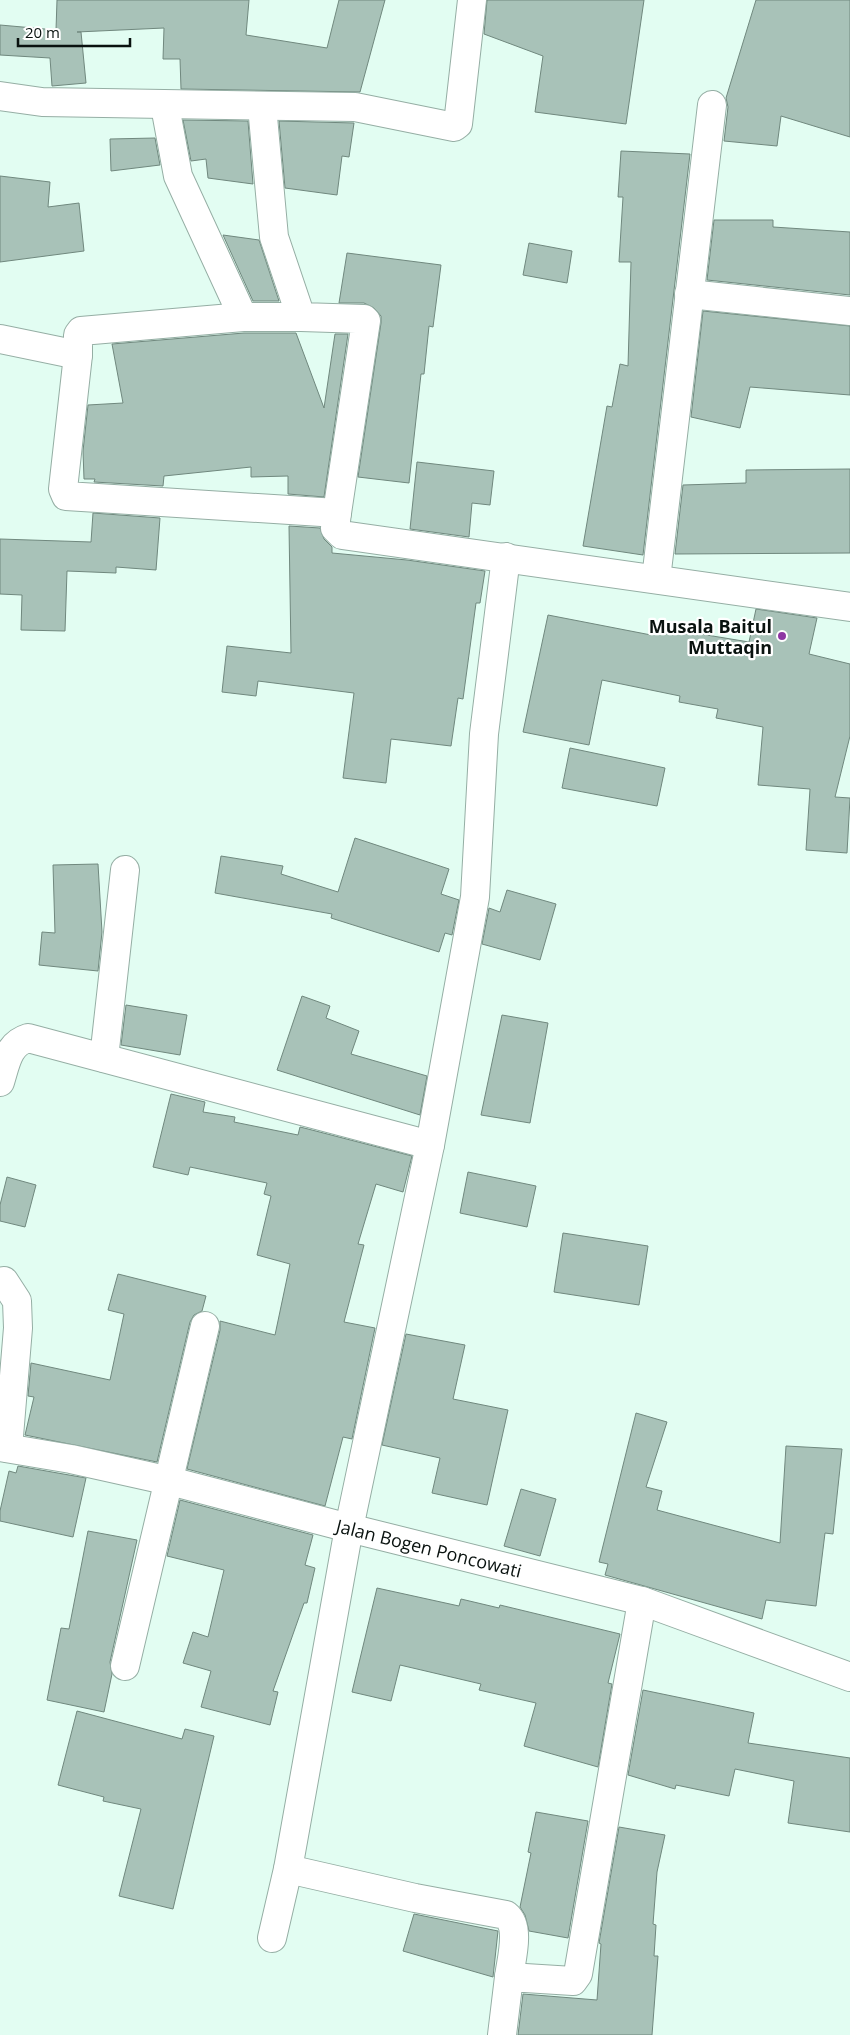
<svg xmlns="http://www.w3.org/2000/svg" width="850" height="2035" viewBox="0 0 850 2035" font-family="'Open Sans',sans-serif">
<rect width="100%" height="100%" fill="#e2fdf2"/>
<!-- building -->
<g fill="#a8c2b8" stroke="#70887e">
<path d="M57,0H249L246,35L327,48L339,0H385L360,92L181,89L180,59H163L164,28L77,32H81L86,83L52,86L50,58L0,55V25L56,30Z"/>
<path d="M487,0H644L626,124L535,112L543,56L484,34Z"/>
<path d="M756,0H850V137L781,116L777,146L724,141L728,107L726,98Z"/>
<path d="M183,120L248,121L253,184L208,178L206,159L191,161Z"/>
<path d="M279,121L354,123L349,157L342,156L337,195L285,188Z"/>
<path d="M155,138L160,165L111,171L110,139Z"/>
<path d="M621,151L690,154L643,555L583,546L607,406L612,407L620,364L628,366L631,262H619L623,197H618Z"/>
<path d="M0,176L50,182L48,207L79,203L84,251L0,262Z"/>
<path d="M714,220H773V227L850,232V295L707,280Z"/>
<path d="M223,235L259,240L279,301H253Z"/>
<path d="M529,243L572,251L567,283L523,275Z"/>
<path d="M347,253L441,265L433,327L429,326L424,374H421L409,483L358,477L381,323V316L374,308L364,303H339Z"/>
<path d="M703,311L850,326V395L750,387L740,428L691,417Z"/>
<path d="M244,333H296L324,408L335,334H348L324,497L288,494V476L251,477V467L164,476L163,486L94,482L95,479H84L83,451L88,405L123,403L112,344Z"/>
<path d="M417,462L494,471L490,505L472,503L469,537L410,529Z"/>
<path d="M850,469V553L675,554L683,485L746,483V470Z"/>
<path d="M93,513L160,518L156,570L116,567V573L67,571L65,631L21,630L22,595L0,594V539L91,542Z"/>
<path d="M289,526L320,528L324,539L332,547V553L407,560L485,571L480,603H476L463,699L458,698L451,746L391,739L386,783L343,778L354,693L258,681L256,696L222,692L227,646L291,653Z"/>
<path d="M756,609L817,618L809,654L850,664V736L835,797L850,798L847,853L806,850L810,789L758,785L763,727L716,718L718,709L679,702L680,696L602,680L589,745L523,732L548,615L651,635L652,626L749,642Z"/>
<path d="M570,748L665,768L657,806L562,788Z"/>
<path d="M355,838L449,869L441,894L459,900L452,935L445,933L439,952L331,918L332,914L215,893L221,856L283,866L281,874L338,892Z"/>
<path d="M98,864L102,932L98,971L39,965L42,932L55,933L53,865Z"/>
<path d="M507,890L556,904L540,960L482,944L489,908L500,912Z"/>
<path d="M302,996L330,1006L326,1018L359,1031L351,1054L427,1076L420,1115L277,1070Z"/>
<path d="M126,1005L187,1015L180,1055L121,1045Z"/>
<path d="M502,1015L548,1023L530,1123L481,1115Z"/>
<path d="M171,1094L205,1102L203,1112L235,1117L234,1122L298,1135L300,1127L308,1129L412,1156L403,1192L376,1184L358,1244L364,1245L344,1322L375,1328L352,1439L343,1437L325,1506L187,1469L220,1330V1321L275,1335L290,1264L257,1255L271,1196L264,1194L267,1183L190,1167L188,1175L153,1167Z"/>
<path d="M468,1172L536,1186L527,1227L460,1213Z"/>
<path d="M7,1177L36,1185L25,1227L0,1221V1205Z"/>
<path d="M563,1233L648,1246L639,1305L554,1292Z"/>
<path d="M118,1274L206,1296L202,1311L194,1315L190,1322L157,1462L25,1435L34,1397L28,1396L31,1363L110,1380L124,1314L108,1310Z"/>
<path d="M406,1334L465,1345L453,1399L508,1410L487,1505L432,1493L440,1458L382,1445Z"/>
<path d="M636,1413L667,1422L646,1487L662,1491L657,1510L780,1543L786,1446L842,1449L833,1534L825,1533L816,1606L766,1600L762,1619L605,1575L608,1564L599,1562Z"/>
<path d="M18,1466L86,1478L73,1537L0,1521V1511L9,1471L16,1473Z"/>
<path d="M521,1489L556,1499L540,1556L504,1546Z"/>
<path d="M180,1500L313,1535L305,1565L315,1568L307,1603H304L273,1691L278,1692L270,1725L201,1707L211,1671L183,1663L193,1632L208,1637L224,1570L167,1556Z"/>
<path d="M88,1531L137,1540L110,1662L112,1674L104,1712L47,1700L61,1628L69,1629Z"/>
<path d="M377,1588L459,1606L461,1599L499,1608L500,1605L620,1634L608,1683L612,1684L598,1767L524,1746L536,1703L479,1690L481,1684L400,1665L391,1701L352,1692Z"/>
<path d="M643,1690L754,1713L748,1743L850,1758V1832L788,1823L794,1781L735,1769L729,1796L676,1785L675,1789L628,1775Z"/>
<path d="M77,1711L182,1739L185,1729L214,1736L173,1909L119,1896L141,1809L103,1801L104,1797L58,1785Z"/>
<path d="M536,1812L588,1821L568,1938L529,1931L525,1915L520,1907L531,1853L528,1852Z"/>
<path d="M619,1827L665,1835L657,1872L653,1924L656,1925L654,1956H658L652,2035H518L523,1994L597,2000L601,1944L599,1943Z"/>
<path d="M414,1914L498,1931L493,1977L403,1951Z"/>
</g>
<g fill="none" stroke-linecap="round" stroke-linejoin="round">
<!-- minor casing -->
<g stroke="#95aea4" stroke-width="30">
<g id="minor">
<path d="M0,96L42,102L355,107L454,127L458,124L472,0"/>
<path d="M165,106L178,176L243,317"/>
<path d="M262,106L274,237L301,317L364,319L366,321L337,513L66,496L63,489L78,355V335L81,331L243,317H301"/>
<path d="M689,294L850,311"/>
<path d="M0,339L78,355"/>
<path d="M337,513L335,528L342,535L850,607"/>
<path d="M656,579L712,105"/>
<path d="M104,1058L125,870"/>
<path d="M0,1082C6,1063 8,1044 28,1038L430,1145"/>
<path d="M4,1281L17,1301L18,1328L8,1448"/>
<path d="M0,1447L71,1459L170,1481L349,1528L642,1601L850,1677"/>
<path d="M125,1666L205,1326"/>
<path d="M288,1869L415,1898L506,1915C521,1927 511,1960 509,1977"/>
<path d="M272,1938L288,1869L349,1528L430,1145L475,897L484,734L506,557"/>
<path d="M502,2035L509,1977L573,1981L578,1974L642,1601"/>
</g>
</g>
<!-- minor -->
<use href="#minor" stroke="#fff" stroke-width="28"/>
</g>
<!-- markers -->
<circle fill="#8e36a3" stroke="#fff" stroke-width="2" cx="782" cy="636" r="5"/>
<g text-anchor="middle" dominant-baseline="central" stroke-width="4.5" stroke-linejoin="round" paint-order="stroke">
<!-- poi labels -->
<g font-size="18" font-weight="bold" fill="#09120f" stroke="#fff" text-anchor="end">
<text x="772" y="626">Musala Baitul<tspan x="772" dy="21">Muttaqin</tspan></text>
</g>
<!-- street labels -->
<g font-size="18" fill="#09120f" stroke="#fff">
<text transform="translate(429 1548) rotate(14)">Jalan Bogen Poncowati</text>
</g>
</g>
<!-- scale -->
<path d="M18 38v8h112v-8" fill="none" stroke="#09120f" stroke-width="2.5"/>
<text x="25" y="38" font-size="15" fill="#09120f" stroke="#ffffff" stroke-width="4" paint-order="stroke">20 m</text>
</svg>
